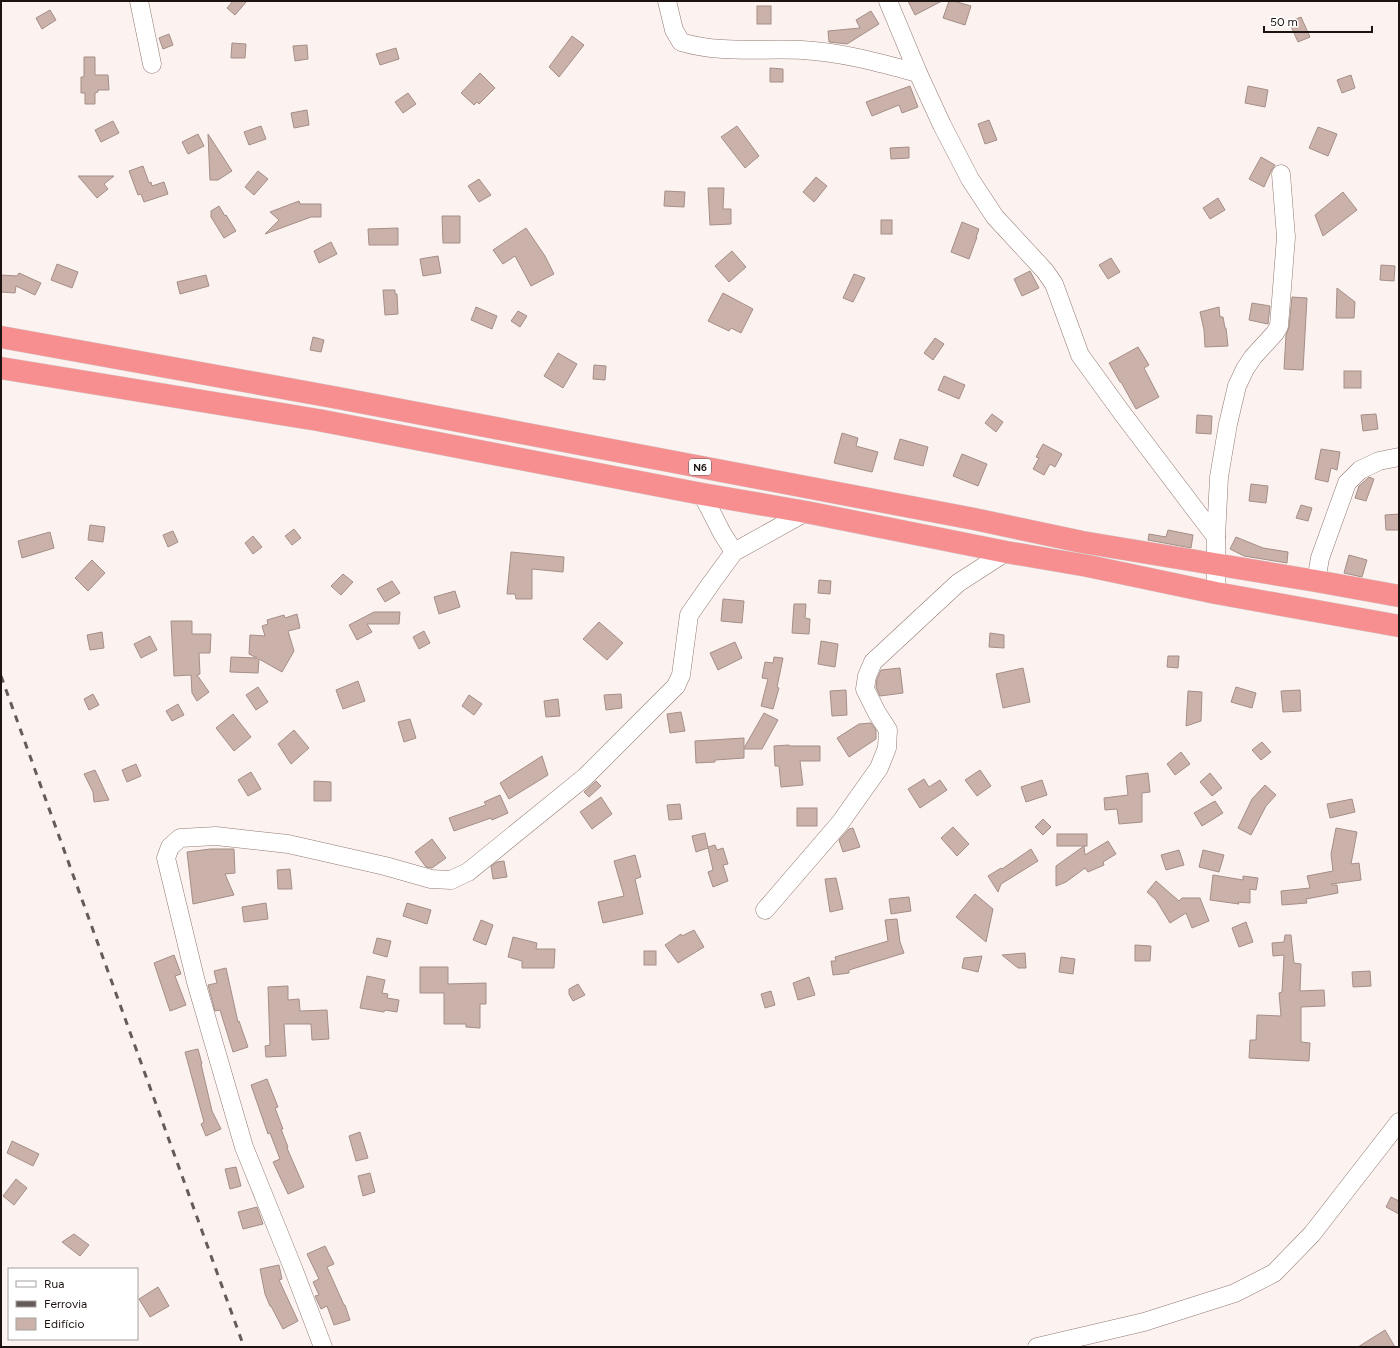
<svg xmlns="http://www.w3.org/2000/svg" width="1400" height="1348" viewBox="0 0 1400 1348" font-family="Figtree,sans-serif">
<rect width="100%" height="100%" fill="#fcf2ef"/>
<!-- building -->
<g fill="#cab2ab" stroke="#a58e87">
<path d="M233,1H247L235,15L227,8Z"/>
<path d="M908,1H942L915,15Z"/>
<path d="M949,1H954L971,6L965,25L943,18Z"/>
<rect x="757" y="6" width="14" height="18"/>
<path d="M50,10L56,20L42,29L36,18Z"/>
<path d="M871,11L879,24L847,44L829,42L828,31L860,28L856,20Z"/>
<path d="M1301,17L1310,37L1298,42L1289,22Z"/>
<path d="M169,34L173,45L163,49L159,38Z"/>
<path d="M572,36L584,45L559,77L549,67Z"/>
<path d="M232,43L246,44L245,58H231Z"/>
<path d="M307,45L308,59L295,61L293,46Z"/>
<path d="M396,48L399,59L380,65L376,54Z"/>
<path d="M84,57H95V75H108L109,90H98V92L95,93V104H85V93H81V77H84Z"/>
<path d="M770,68L783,69V82H770Z"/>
<path d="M480,73L495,88L479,104L477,102L474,105L461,93Z"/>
<path d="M1351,75L1355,88L1342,93L1337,80Z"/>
<path d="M910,86L918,107L902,113L899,105L872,116L866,102Z"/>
<path d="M1248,86L1268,90L1265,107L1245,103Z"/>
<path d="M408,93L416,104L403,113L395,102Z"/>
<path d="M307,110L309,125L294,128L291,113Z"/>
<path d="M989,120L997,140L985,144L978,124Z"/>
<path d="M113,121L119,133L101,142L95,130Z"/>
<path d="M261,126L266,139L249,145L244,132Z"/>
<path d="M737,126L759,156L745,168L721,137Z"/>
<path d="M1318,127L1337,134L1328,156L1309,148Z"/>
<path d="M198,134L204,146L188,154L182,142Z"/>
<path d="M208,134L232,171L218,180H210Z"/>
<path d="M909,147V158L891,159L890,148Z"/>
<path d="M1261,157L1275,165L1272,169L1264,187L1249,179Z"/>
<path d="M143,166L149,183L151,182L152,186L164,182L168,194L144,202L141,194L138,195L129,171Z"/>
<path d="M258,171L268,179L254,195L245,187Z"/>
<path d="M78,176H114L104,184L108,189L97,198Z"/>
<path d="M816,177L827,186L814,202L803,192Z"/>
<path d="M479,179L491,195L479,202L468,186Z"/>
<path d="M708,188H724L723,209H731V224L710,225Z"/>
<path d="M665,191L685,192L684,207L664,206Z"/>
<path d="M1343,192L1357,210L1323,236L1315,215Z"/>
<path d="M1218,198L1225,210L1210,219L1203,208Z"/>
<path d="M299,201L300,204H321V217H311L265,234L279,220L270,212Z"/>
<path d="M219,206L225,216L226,215L236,231L224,238L211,217V211Z"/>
<path d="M442,216H460V243H443Z"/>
<rect x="881" y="220" width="11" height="14"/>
<path d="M962,222L979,229L976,237H977L969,259L951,252Z"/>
<path d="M398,228V245H369L368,229Z"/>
<path d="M526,228L545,256L554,274L531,286L515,256L503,264L493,250Z"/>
<path d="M331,242L337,254L319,263L314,251Z"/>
<path d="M732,251L746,267L729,282L715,266Z"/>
<path d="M438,256L441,273L423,276L420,259Z"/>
<path d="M1111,258L1120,272L1108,279L1099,265Z"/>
<path d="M57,264L78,272L72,288L51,280Z"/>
<path d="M1381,265L1395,266L1394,281L1380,280Z"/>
<path d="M1030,271L1039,288L1022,296L1014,279Z"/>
<path d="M19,273L41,283L35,295L16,286L15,293L1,292V275L17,276Z"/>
<path d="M854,274L865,278L853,302L843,298Z"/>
<path d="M206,275L209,286L180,294L177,282Z"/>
<path d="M1337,288L1355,302L1354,318H1336Z"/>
<path d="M383,290H395V294H397L398,314L385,315Z"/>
<path d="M723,293L753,309L741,333L731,328L729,331L708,321Z"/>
<path d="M1292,297L1307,298L1303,370L1284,369L1286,335L1289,327Z"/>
<path d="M1252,303L1270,306L1268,324L1249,320Z"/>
<path d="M476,307L497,316L492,329L471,320Z"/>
<path d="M1219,307L1220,317H1223L1225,328H1226L1228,346L1205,347L1204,330L1200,312Z"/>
<path d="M518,311L527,316L520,327L511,321Z"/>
<path d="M313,337L324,340L321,352L310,350Z"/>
<path d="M935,338L944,344L933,360L924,353Z"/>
<path d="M1138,347L1149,365L1144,368L1159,397L1136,409L1121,382H1120L1109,363Z"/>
<path d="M558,353L577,364L563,388L544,376Z"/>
<path d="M594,365L606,366L605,380L593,379Z"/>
<rect x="1344" y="371" width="17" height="17"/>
<path d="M944,376L965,385L959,399L938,390Z"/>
<path d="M992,414L1003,422L996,432L985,423Z"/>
<path d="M1376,414L1378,429L1363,431L1361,415Z"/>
<path d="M1197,415L1212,416L1211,434L1196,433Z"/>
<path d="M842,433L858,438L856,446L878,452L872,472L834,463Z"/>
<path d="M900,439L928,447L923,466L894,459Z"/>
<path d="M1043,444L1062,454L1055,467L1050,464L1044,475L1033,469L1039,458L1036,457Z"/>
<path d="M1321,449L1340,452L1337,470L1331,468L1328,482L1315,479Z"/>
<path d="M962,454L987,464L978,486L953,476Z"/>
<path d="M1369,477L1374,479L1366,501L1355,498L1359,486Z"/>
<path d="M1251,484L1268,486L1266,503L1249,501Z"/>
<path d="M1301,505L1312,508L1308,521L1296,518Z"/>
<path d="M1399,514V530H1386L1385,515Z"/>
<path d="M90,525L105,527L103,542L88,540Z"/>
<path d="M294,529L301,538L292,545L285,536Z"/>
<path d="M1168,530L1193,535L1191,548L1148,540L1149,534L1166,537Z"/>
<path d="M173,531L178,542L168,547L163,535Z"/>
<path d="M50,532L54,548L22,558L18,541Z"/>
<path d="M253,536L262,547L253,554L245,543Z"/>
<path d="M1236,537L1263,548L1288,552L1287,563L1244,556L1230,549Z"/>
<path d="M511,552L564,557L563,572L532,569V599H516L515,594H507Z"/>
<path d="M1349,555L1367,560L1362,577L1344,573Z"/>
<path d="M92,560L105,573L88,591L75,578Z"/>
<path d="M343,574L353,582L341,595L331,586Z"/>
<path d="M819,580L831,581L830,594L818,593Z"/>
<path d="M392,581L400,593L385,602L377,589Z"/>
<path d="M455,591L460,607L439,614L434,597Z"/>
<path d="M723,599L744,601L742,623L721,621Z"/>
<path d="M794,604H806L805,618L810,619L809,634L792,633Z"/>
<path d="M374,612H400L399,624H367L372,632L357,640L349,625Z"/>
<path d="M297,614L300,628L288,631L294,651L282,672L259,659L258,673L230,672L231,657L257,658L249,654L250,635L265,636L262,626L268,624L267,620L284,615L285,618Z"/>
<path d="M171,621H192V634H211L210,653H199L200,674L197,675L209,692L197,701L192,693L191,675L174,676Z"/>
<path d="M599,622L623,643L607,660L583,639Z"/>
<path d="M424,631L430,643L419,649L413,637Z"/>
<path d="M102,632L104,648L90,650L87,635Z"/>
<path d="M990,633L1004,635V648L989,647Z"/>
<path d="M150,636L157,650L141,658L134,644Z"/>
<path d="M821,641L838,644L835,667L818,664Z"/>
<path d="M735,642L742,658L718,670L710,653Z"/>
<path d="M1168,656H1179L1178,668L1167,667Z"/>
<path d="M774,657L783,658L777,687L779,688L773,709L761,706L768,679L762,678L765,662L773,663Z"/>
<path d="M900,668L903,693L880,696L876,687L877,679L881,670Z"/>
<path d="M1023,668L1030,702L1003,708L996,674Z"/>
<path d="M358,681L365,701L343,709L336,690Z"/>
<path d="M258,687L268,702L256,710L246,695Z"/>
<path d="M1236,687L1256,693L1252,708L1231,702Z"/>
<path d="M846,690L847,715L832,716L830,691Z"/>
<path d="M1300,690L1301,711L1283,712L1281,691Z"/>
<path d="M1188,691L1202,692L1201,721L1186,726Z"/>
<path d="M93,694L99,705L89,710L84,699Z"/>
<path d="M621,694L622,708L606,710L604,695Z"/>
<path d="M469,695L482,704L474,715L462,706Z"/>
<path d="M558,699L560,716L546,717L544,701Z"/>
<path d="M178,704L184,715L172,721L166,711Z"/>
<path d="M681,712L685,731L670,733L667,714Z"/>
<path d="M764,713L778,720L762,749H744V758L715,760V762L696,763L695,741L744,738V748Z"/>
<path d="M233,714L251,737L234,751L216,728Z"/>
<path d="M410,719L416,738L404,742L398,722Z"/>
<path d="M871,723L876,730V739L849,757L837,738L859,724Z"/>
<path d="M294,730L309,748L291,764L278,744Z"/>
<path d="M1262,742L1271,752L1261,760L1252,750Z"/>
<path d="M789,745L790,746H820V761H800L803,785L781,787L779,766H775L774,746Z"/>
<path d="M1181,752L1190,764L1175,775L1167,764Z"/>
<path d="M542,756L548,775L509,799L500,783Z"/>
<path d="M136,764L141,776L127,782L122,770Z"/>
<path d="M95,770L109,800L94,802L93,792L84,774Z"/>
<path d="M980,770L991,786L977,796L965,780Z"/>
<path d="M251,772L261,789L248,796L238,780Z"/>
<path d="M1148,773L1150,792L1142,793V822L1119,824L1117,809L1105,810L1104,798L1128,795L1126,776Z"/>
<path d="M1210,773L1222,788L1212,796L1200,782Z"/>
<path d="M924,779L929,787L940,780L947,790L920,808L908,789Z"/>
<path d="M1042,780L1047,795L1026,802L1021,787Z"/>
<path d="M314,781L331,782V801H314Z"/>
<path d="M596,781L601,786L589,797L584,792Z"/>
<path d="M1265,785L1276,795L1266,806L1251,835L1238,828L1252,799Z"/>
<path d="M500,795L508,813L492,820L491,818L454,831L449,818L486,805L484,802Z"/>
<path d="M601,797L612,814L592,829L580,812Z"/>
<path d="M1352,799L1355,812L1330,818L1327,804Z"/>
<path d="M1215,801L1223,813L1202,826L1194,813Z"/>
<path d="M680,804L682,819L669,820L667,805Z"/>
<rect x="797" y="808" width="20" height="18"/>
<path d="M1043,819L1051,827L1043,835L1035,827Z"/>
<path d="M953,827L969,844L957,856L941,838Z"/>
<path d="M853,828L860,847L843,852L839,840L849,829Z"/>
<path d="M1336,828L1357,832L1351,864L1359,863L1361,880L1331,884L1332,885H1337L1338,893L1306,899L1307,903L1282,905L1281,891L1310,888L1307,876L1333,871L1331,854Z"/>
<path d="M705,833L708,847L715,845L717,850L723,848L728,864L723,865L728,881L713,887L708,872L713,870L708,848L696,852L692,836Z"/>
<rect x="1057" y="834" width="30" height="12"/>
<path d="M432,839L446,858L432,868L426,867L415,852Z"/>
<path d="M1108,841L1116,854L1103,862L1104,865L1088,872L1085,868L1066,882L1056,886V866L1084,846L1085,855Z"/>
<path d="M210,849H234L235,873L225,874L234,895L193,904L187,852Z"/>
<path d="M1031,849L1038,861L1001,884L998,892L988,876L1001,868L1002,869Z"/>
<path d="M1179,850L1184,865L1166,870L1161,855Z"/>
<path d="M1203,850L1224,855L1219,872L1199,867Z"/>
<path d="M635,855L641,877L635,879L643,914L603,923L598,902L624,896L614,861Z"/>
<path d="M504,861L507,877L493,879L491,866L497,862Z"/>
<path d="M290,869L292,889H278L277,870Z"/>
<path d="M1213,875L1243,880V876L1258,878L1256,890L1250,889V903L1238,902L1239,904L1210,900Z"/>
<path d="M836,878L843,909L830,912L825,879Z"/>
<path d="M1156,881L1179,901L1182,898H1200L1209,921L1192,928L1186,913L1170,923L1156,900L1147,892Z"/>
<path d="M975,894L993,909L986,942L956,917Z"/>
<path d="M909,897L911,911L891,914L889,899Z"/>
<path d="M266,903L268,919L244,922L242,907Z"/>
<path d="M407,903L431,910L427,924L403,916Z"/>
<path d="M897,919L900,942L904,953L849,970V973L833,975L831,961H836L835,957L888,941L885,920Z"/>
<path d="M481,920L493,925L486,945L473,940Z"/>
<path d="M1246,922L1253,942L1239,947L1232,928Z"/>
<path d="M694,930L704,947L678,963L665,945L681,934L682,936Z"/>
<path d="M1285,935H1291L1294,963L1301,964L1300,991L1324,990L1325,1006L1301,1007V1042L1310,1043L1309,1061L1249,1058L1250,1040H1256L1257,1015L1281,1016L1279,993L1282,992L1284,955L1273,956L1272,943L1284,942Z"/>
<path d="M513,937L537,943L536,949H555L554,968H522V961L508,957Z"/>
<path d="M377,938L391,941L387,957L373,953Z"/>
<path d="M1135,945L1151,946L1150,961H1135Z"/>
<rect x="644" y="951" width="12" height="14"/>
<path d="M1025,953L1026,968H1018L1002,955Z"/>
<path d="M174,955L181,974L175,976L186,1005L170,1011L154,963Z"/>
<path d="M982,956L978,972L962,968L964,958Z"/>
<path d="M1061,957L1075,959L1073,974L1059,972Z"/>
<path d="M420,967H448V984L486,983V1004H480V1028L466,1027V1024H444V993H420Z"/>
<path d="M226,968L238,1022L239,1021L248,1047L233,1052L220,1010L215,1011L208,985L217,983L214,971Z"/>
<path d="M1370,971L1371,986L1353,987L1352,972Z"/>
<path d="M367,976L385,980L382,993L388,994L387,998L399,1000L397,1012L385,1010L384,1012L360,1008Z"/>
<path d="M809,977L815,995L798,1000L793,983Z"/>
<path d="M578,984L585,995L573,1001L569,994V989Z"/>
<path d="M288,986V1000L299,999L300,1011L327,1010L329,1039L312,1040L311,1024H284L286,1056L266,1057L265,1046L270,1045L268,987Z"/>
<path d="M771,991L775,1005L765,1008L761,994Z"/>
<path d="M198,1049L202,1064H201L212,1111L221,1129L206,1136L201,1124L204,1122L185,1052Z"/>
<path d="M267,1079L278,1107L275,1108L283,1129H281L288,1147L287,1148L304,1187L288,1194L273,1162L280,1159L270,1133L268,1134L251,1085Z"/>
<path d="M360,1132L368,1158L356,1161L349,1136Z"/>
<path d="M12,1141L39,1154L33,1166L7,1153Z"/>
<path d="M236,1167L241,1186L230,1189L225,1169Z"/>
<path d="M370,1173L375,1192L363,1196L358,1176Z"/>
<path d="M16,1179L27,1188L14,1205L3,1196Z"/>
<path d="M1391,1197L1399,1201V1214L1386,1207Z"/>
<path d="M257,1207L263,1224L243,1229L238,1212Z"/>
<path d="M74,1234L89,1245L80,1256L62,1242Z"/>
<path d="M325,1246L334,1264L327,1267L344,1305H345L350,1320L334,1325L327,1306L321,1309L315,1296L319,1295L313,1282L319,1279L307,1254Z"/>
<path d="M279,1265L282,1279L279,1280L298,1321L283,1329L271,1306H270L265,1294L260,1269Z"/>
<path d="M158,1287L169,1306L150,1317L139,1299Z"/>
<path d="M1385,1330L1395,1347H1358Z"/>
</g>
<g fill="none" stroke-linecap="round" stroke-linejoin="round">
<!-- minor casing -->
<g stroke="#917a72" stroke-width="19">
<g id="minor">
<path d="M139,1L152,64"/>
<path d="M667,1L674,30L681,42C720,54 762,48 802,50C841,52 880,63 918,73"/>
<path d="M888,1L918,73L942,125L970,179L995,217L1045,271L1054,284L1080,355L1122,413L1216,537V593"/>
<path d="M702,494L722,533L734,552"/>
<path d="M1216,537L1219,477L1228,424L1237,386L1245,369L1253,357L1275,333L1279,326L1286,237L1281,174"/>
<path d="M1316,581L1320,558L1347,483L1360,470L1379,461L1399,457"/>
<path d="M765,910L840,823L879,768L887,748L888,730L877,713L865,689L867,676L873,662L958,583L1006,552"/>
<path d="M323,1347L293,1268L244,1147L196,982L166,858L170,847L180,838L216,836L288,844L385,866L431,879L451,880L468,872L585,777L676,686L681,675L689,615L712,582L734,552L806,512"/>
<path d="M1037,1347L1144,1322L1235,1293L1274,1273L1312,1234L1399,1122"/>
</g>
</g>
<!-- highway casing -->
<g stroke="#d2d0cf" stroke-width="23">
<g id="highway">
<path d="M1,337L338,398L974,519L1082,542L1316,581L1399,596"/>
<path d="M1,368L318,420L702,494L806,512L1006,552L1088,566L1216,593L1399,626"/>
</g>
</g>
<!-- minor -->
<use href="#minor" stroke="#fff" stroke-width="18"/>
<!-- highway -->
<use href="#highway" stroke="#f78e90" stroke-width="22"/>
<!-- rail -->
<path stroke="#655c59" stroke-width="3" stroke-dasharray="7 7" stroke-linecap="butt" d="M1,676L244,1347"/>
</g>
<g text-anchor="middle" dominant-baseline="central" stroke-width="4" stroke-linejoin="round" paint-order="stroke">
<!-- shield labels -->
<rect fill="#fff" stroke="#615a58" stroke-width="1" x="689" y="459" width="22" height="16" rx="3"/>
<g font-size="10" font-weight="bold" fill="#1d1411">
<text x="700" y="467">N6</text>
</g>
</g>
<!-- border -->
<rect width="1400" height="1348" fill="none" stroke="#1d1411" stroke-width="4"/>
<!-- legend -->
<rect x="8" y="1268" width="130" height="72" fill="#ffffff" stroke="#a5a1a0"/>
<rect x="16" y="1281" width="20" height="6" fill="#ffffff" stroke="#a5a1a0"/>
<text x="44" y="1288" font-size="12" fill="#1d1411">Rua</text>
<rect x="16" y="1301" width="20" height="6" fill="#655c59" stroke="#a5a1a0"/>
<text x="44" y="1308" font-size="12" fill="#1d1411">Ferrovia</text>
<rect x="16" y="1318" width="20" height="12" fill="#cab2ab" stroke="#a5a1a0"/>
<text x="44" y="1328" font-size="12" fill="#1d1411">Edifício</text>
<!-- scale -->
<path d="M1264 26v6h108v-6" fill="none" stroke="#1d1411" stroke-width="2"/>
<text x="1270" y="26" font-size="12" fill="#1d1411" stroke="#ffffff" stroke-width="3" paint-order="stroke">50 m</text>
</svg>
